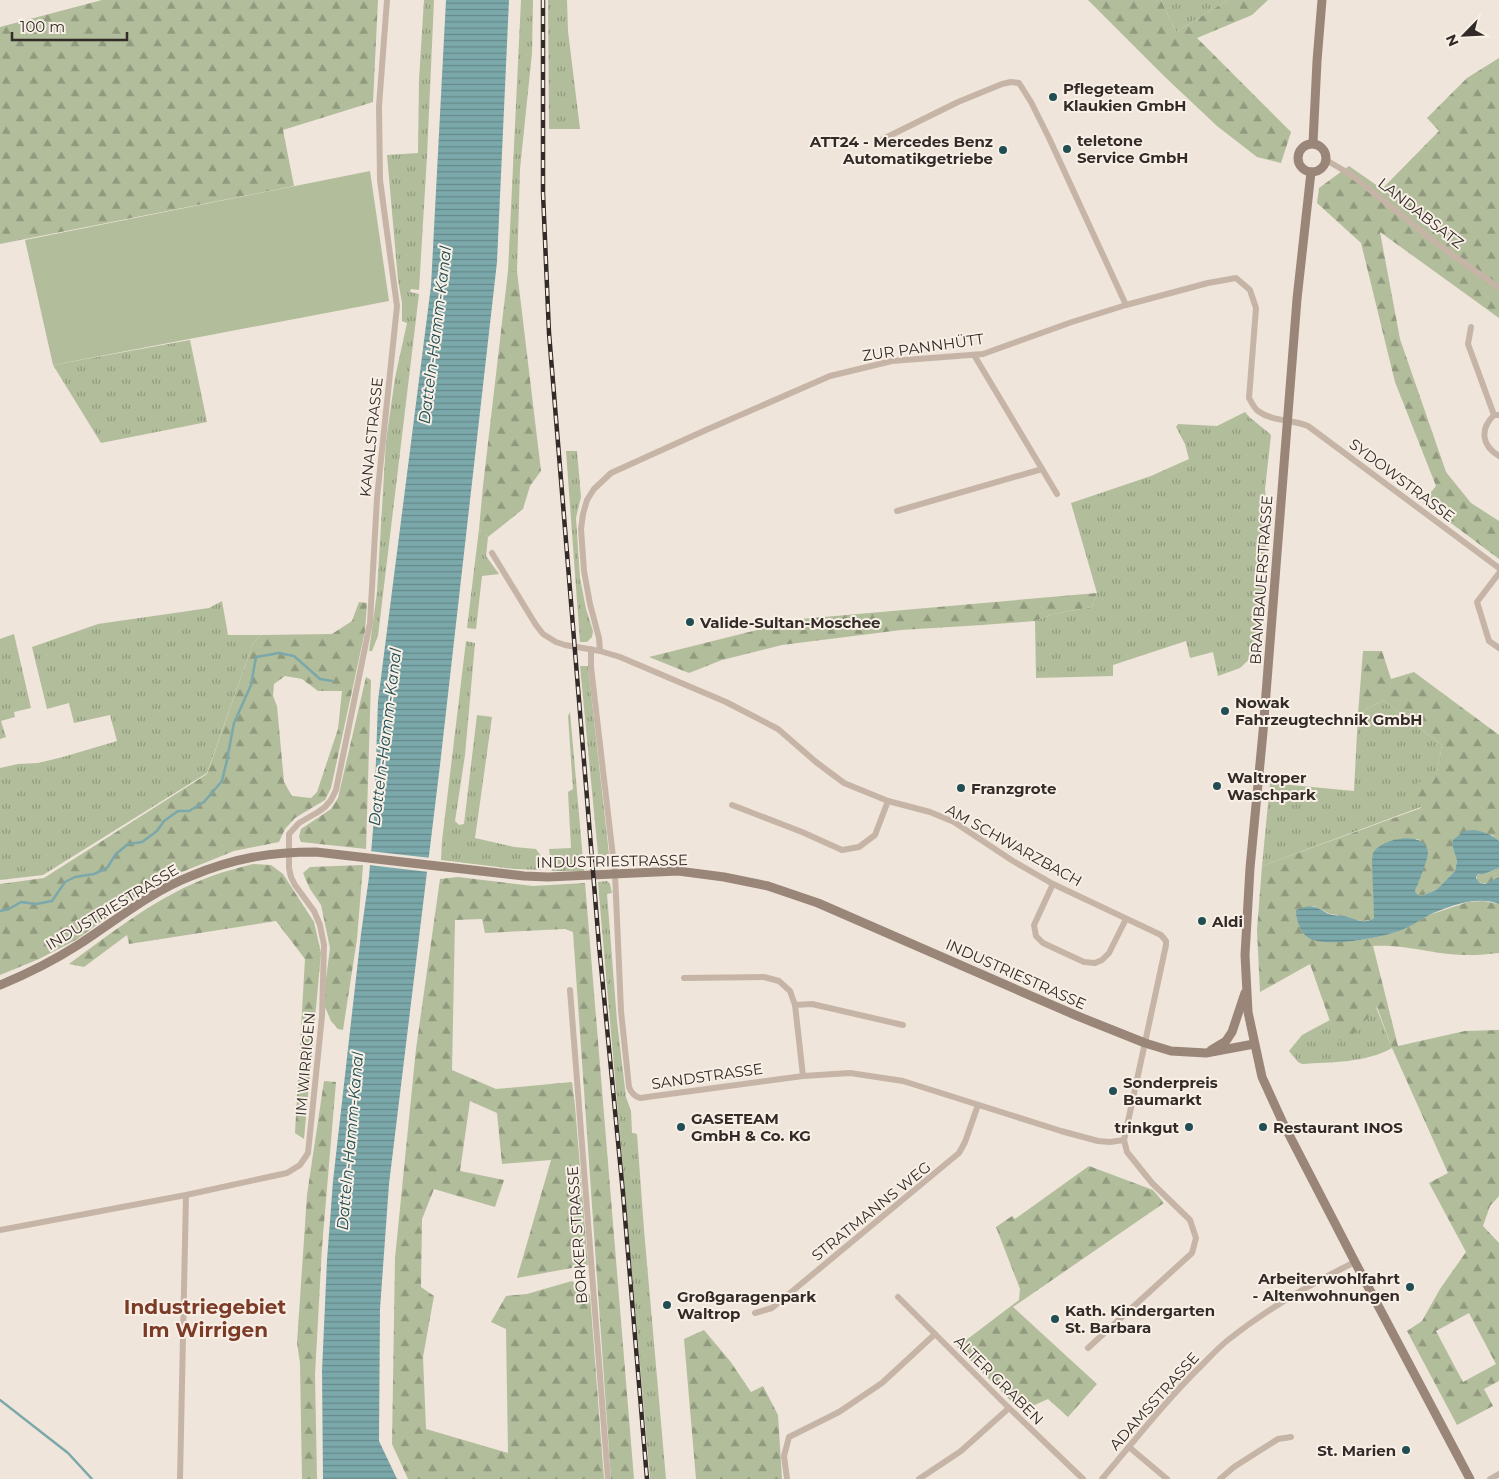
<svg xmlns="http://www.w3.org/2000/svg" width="1499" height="1479" viewBox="0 0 1499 1479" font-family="Montserrat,sans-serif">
<defs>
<pattern id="grass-tufts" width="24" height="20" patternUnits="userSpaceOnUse" patternTransform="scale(1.25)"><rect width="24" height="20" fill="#b2bd9b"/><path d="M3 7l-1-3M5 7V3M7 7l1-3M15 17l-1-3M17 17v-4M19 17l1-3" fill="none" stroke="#919a7e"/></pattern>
<pattern id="forest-firs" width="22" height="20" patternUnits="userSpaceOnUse" patternTransform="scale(1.25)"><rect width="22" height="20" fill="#b2bd9b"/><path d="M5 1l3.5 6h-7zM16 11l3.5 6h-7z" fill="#919a7e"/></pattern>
<pattern id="water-rules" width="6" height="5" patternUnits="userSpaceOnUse" patternTransform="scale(1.25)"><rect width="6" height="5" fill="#7ba8aa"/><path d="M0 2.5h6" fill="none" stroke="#65898a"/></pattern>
</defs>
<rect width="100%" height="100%" fill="#efe5da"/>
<!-- grass -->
<g fill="url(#grass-tufts)">
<path d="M424,0H434L427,156L419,290L411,289L410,292L419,294L378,636L372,651H369L377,592L386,441L395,378L407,323L402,321V303L398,280L387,155L418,153L419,80Z"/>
<path d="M521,0H533L532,53L520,169L517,271H508Z"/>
<path d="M548,0H567L568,31L580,129H549Z"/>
<path d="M1161,0H1228L1176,32Z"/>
<path d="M190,340L207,422L101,443L53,365Z"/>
<path d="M1245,412C1252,421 1262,426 1271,435L1265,489L1267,513L1263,589L1257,652L1240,668L1218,676L1213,652L1190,658L1186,641L1113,665V676L1036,678L1035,621L1053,614L1092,607L1097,593L1071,503L1151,476L1189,459L1185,444L1176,427L1178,424L1217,426Z"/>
<path d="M566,451H577L581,497L576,518L580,578L586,609L593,631L592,637L587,642H580Z"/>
<path d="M479,529L488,537L486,556L499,574L482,576L476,629L467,628Z"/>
<path d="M222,601L228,635H261L253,643L207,773L43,875L0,880V768L18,764L38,763L63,757L117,741L110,715L74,723L69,703L47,709L32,647L98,624L209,608Z"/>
<path d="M14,634L31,708L14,712L15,717L1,721L6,737L0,739V639Z"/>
<path d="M466,641L475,643L465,755L455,821L459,825L464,824L477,715L492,717L475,838L514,847L536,849L541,856V870L515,869L441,860L442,841Z"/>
<path d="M580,666H588L609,854L607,867L598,854Z"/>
<path d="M1383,700L1442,745L1437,772L1421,807L1262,866L1270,783L1354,791L1358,714Z"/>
<path d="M570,712L584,871H552L549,849L571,848L568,792L573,789L568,716Z"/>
<path d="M607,881L610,884L612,893L607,894L617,1021L626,1097L631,1111L632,1133L637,1134L644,1230L666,1479H650L599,895L598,882Z"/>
<path d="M1376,1007L1392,1048C1365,1063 1332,1062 1302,1064L1298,1062L1289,1051L1302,1035L1330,1020L1337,1040Z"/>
</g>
<!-- forest -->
<g fill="url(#forest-firs)" fill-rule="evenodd">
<path d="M102,0H378L373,102L283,130L294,186L0,244V27Z"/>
<path d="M1088,0H1161L1176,32L1228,0H1268L1252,15L1197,38L1291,132L1281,163L1257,157L1217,126L1164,76Z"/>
<path d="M1499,58V318L1380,232L1400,339L1446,472L1471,503L1499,521V559L1423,502L1436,486L1395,382L1361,243L1317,203L1319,188L1349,166L1382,189L1439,131L1427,118L1467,78Z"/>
<path d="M508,271H517L541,471L530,486L523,509L488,537L479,529L483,486Z"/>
<path d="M1097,593L1092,607L1053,614L1035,621L982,625L901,630L782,645L722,660L689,673L649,657L801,619Z"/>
<path d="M359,602L367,603L365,631L331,788L325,800L295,818L285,829L279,842L234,851L182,872L139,894L76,940L39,959L0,975V884L44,878L207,774L253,643L261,635L332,634L352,621ZM285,676L302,679L318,691H342L338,729L317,792L311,798L292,796L284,782L277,706L273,696L274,684Z"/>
<path d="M1363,651H1382L1391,679L1414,672L1499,735V841L1492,835L1452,845L1457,861L1455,871L1436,890L1421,896L1417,894L1415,891L1428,853L1418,839C1401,839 1385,839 1373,854L1374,918L1370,920L1363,921L1354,920L1344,916L1330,914L1314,906L1296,910L1355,941L1376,937L1402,930L1429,915L1468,902L1483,901L1499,904V953C1474,956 1453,956 1428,951C1409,948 1393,945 1373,946L1398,1046L1465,1031L1499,1030V1196L1490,1206L1483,1226L1499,1243V1381L1484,1389L1493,1406L1457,1425L1407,1331L1422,1321L1440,1289L1466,1252L1429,1183L1448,1173L1392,1048L1377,1007L1351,1037L1337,1041L1310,964L1260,992L1257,930L1262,866L1421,808L1414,785L1437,772L1442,745L1383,700L1358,714ZM1469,1313L1496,1364L1463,1382L1436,1331Z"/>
<path d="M366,677L371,680L366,849L301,842L299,837L301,829L331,809L338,798Z"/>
<path d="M253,864L271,865L283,874L314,922L321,953L304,1139L295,1133L305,959L276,921L129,944L127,935L84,967L69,964C114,931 159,895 212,876C225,871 239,868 253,864Z"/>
<path d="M363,865L357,939L343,1030L338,1029L331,1021L323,1002L330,948L321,905L310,889L303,873L310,867Z"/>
<path d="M1499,868V877C1491,882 1484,887 1477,880V875L1480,874H1484Z"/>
<path d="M458,877L533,886L585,883L634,1479H611L573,932L565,929L485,933L482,919L455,920L452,1070L496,1089L572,1082L575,1106L588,1265L517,1278L551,1160L502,1164L497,1113L470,1101L460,1171L504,1180L495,1207L434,1189L422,1219L421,1287L434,1296L423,1357L426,1429L508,1453L506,1329L491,1322L506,1296L527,1294L572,1281L590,1295L604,1479H408L392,1444L395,1258L416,1049L440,879Z"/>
<path d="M324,1081L336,1082L322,1247L315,1375L317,1479H302L300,1363L297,1343L307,1195Z"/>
<path d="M1089,1166L1153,1190L1164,1203L1013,1307L1097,1384L1068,1417L1048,1399L1021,1411L957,1347L1019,1300L1020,1289L996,1227L1012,1216L1015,1219Z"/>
<path d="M704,1330L730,1361L751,1392L763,1386L778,1415L782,1479H696L684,1339Z"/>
</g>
<!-- green -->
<path fill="#b2bd9b" d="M370,171L389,301L53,365L25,240Z"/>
<!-- water -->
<g fill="url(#water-rules)">
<path d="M446,0H509L497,262L440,765L389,1184L380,1309L379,1441L397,1479H323L322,1371L327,1260L333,1181L361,934L369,877L374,818L378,701L431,286Z"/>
<path d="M1474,830C1484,832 1491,834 1499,841V868L1484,874H1479L1477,875L1476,878L1480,883L1485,884L1499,877V904C1477,895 1449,906 1429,915C1420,920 1411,926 1402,930C1383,937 1320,951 1305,935C1299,929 1296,918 1296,910C1301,908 1309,905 1315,907C1320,908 1324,912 1329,914C1334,916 1340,915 1345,916C1355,919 1364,925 1374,918L1372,861C1372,859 1373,855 1373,853C1381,838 1427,829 1428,853C1428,859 1418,884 1415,891L1417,894L1421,896L1436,890L1455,871L1457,861L1452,845L1453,840L1464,831Z"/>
</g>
<!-- pier -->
<path fill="#efe5da" d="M369,851L431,858L429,872L368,865Z"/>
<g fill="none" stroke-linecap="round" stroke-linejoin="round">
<!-- stream -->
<g stroke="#7ba8aa" stroke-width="2.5">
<path d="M0,911L9,909L21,902L36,904L52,901L65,882L75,877L94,874L107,868L116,854L128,844L142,842L157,831L164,821L178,811H189L204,802L222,781L227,760L234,723L251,685L256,657L279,653L294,656L320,679L332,681"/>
<path d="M0,1400L68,1453L92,1479"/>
</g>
<!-- street -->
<g stroke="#c6b5a7" stroke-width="6">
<path d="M883,139L958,102L1002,84L1011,82L1019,83L1031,102L1049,138L1126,305"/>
<path d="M1326,160L1350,174L1439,245L1499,288"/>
<path d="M1471,327L1468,344L1494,415"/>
<path d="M974,355L1057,494"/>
<path d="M1499,415H1494C1480,429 1481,445 1499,456"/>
<path d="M897,511L1042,469"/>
<path d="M492,553L536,625L543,634L556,642L565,645L600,651L620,657L726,702L778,729L816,762L844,783L888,801L930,812L954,822L1013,861L1053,884L1161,935L1166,941V945L1124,1140L1110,1142L1098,1141L1061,1131L903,1081L850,1073L803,1076L640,1098C634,1096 631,1093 629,1087L621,1011L615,874L591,667V649"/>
<path d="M1499,573L1477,602L1489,641L1499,648"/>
<path d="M600,651L599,638L590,604L584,571L581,529L583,514L587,500L594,489L611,473L706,430L830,376L892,361L983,354L1072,322L1126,305L1208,283L1236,278L1250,290L1256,308L1249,398C1252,403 1254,408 1258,411C1273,422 1292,419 1308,426L1499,568"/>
<path d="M732,805L802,832L842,850L859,847L875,835L888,801"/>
<path d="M1053,884L1034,925L1036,936L1043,943L1084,962L1095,963L1102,960L1109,953L1126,919"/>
<path d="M684,978L764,977L779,981L790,991L795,1005L803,1076"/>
<path d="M570,990L608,1479"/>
<path d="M795,1005L812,1004L903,1025"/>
<path d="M0,1230L186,1195L287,1173L300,1165L308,1153L322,1016L324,945L320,925L314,911L295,885L291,877L289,868V834L299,823L318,812L325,807L331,800L336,790L370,623L377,498L397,306L380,180L379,106L387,0"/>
<path d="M898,1297L1009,1408L1083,1479"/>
<path d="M755,1313L772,1308L959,1153L965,1142L978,1105"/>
<path d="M1088,1348L1192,1253L1196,1238L1190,1220L1152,1183L1127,1152L1124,1140"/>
<path d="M1129,1447L1167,1479"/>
<path d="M180,1479L186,1195"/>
<path d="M787,1479L784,1456L789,1437L839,1412L882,1383L935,1334"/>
<path d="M919,1479L961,1451L1009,1408"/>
<path d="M1102,1479C1135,1440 1166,1400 1203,1364C1211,1356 1219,1347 1228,1340C1267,1309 1310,1284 1355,1262"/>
<path d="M1220,1479L1234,1467L1278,1439L1291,1437"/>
<path d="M1490,1479L1499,1474"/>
</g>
<!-- secondary -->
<g stroke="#9a8579" stroke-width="9">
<path d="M1313,143L1317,61L1322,0"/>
<circle cx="1312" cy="158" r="14"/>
<path d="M1311,172L1297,299L1263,732L1250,868L1245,955L1248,1012L1262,1077L1283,1123L1355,1262L1470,1479"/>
<path d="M0,985C27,974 53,961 78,945C115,921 150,892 191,876C234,858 270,852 316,852L524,876L548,877L678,871L724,877L768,886L818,903L1075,1015L1145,1043L1171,1051L1206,1053L1254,1044"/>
<path d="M1211,1050L1226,1041L1232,1032L1245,993"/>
</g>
<!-- rail casing -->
<g stroke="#332b27" stroke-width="4.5">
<path id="rail" d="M543,0V193L549,333L599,945L623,1193L647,1479"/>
</g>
<!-- rail -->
<use href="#rail" stroke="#f8efe6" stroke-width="2.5" stroke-dasharray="8" stroke-linecap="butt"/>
</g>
<!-- markers -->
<g fill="#204e52" stroke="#f8efe6" stroke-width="2">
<circle cx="1053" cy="97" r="5"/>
<circle cx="1067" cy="149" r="5"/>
<circle cx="1003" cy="150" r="5"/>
<circle cx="690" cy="622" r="5"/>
<circle cx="1225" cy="711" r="5"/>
<circle cx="1217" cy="786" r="5"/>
<circle cx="961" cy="788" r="5"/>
<circle cx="1202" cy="921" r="5"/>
<circle cx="1113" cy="1091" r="5"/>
<circle cx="681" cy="1127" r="5"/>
<circle cx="1189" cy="1127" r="5"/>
<circle cx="1263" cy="1127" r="5"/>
<circle cx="1410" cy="1287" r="5"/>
<circle cx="667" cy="1305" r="5"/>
<circle cx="1055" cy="1319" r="5"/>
<circle cx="1406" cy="1450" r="5"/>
</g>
<g text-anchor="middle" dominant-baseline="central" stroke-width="4" stroke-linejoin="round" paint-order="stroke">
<!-- poi labels -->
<g font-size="15" font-weight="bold" fill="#332b27" stroke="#f8efe6" text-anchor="start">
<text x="1063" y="88">Pflegeteam<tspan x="1063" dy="17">Klaukien GmbH</tspan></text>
<text x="1077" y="140">teletone<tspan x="1077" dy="17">Service GmbH</tspan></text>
<text x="993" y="141" text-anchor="end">ATT24 - Mercedes Benz<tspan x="993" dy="17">Automatikgetriebe</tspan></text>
<text x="700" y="622">Valide-Sultan-Moschee</text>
<text x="1235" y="702">Nowak<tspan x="1235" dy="17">Fahrzeugtechnik GmbH</tspan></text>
<text x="1227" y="777">Waltroper<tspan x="1227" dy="17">Waschpark</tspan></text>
<text x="971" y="788">Franzgrote</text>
<text x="1212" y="921">Aldi</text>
<text x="1123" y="1082">Sonderpreis<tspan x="1123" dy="17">Baumarkt</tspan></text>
<text x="691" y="1118">GASETEAM<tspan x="691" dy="17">GmbH &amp; Co. KG</tspan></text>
<text x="1179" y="1127" text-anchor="end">trinkgut</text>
<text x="1273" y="1127">Restaurant INOS</text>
<text x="1400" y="1278" text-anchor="end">Arbeiterwohlfahrt<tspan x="1400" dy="17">- Altenwohnungen</tspan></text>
<text x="677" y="1296">Großgaragenpark<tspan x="677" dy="17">Waltrop</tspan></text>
<text x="1065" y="1310">Kath. Kindergarten<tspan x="1065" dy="17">St. Barbara</tspan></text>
<text x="1396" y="1450" text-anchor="end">St. Marien</text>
</g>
<!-- street labels -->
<g font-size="15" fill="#332b27" stroke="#f8efe6">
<text transform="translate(1421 213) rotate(38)">LANDABSATZ</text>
<text transform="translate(923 347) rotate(-8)">ZUR PANNHÜTT</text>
<text transform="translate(371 437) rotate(-84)">KANALSTRASSE</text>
<text transform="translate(1402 480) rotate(37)">SYDOWSTRASSE</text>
<text transform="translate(1261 580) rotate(-86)">BRAMBAUERSTRASSE</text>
<text transform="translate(1014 845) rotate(29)">AM SCHWARZBACH</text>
<text transform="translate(612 861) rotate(-1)">INDUSTRIESTRASSE</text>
<text transform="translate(112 907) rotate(-31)">INDUSTRIESTRASSE</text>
<text transform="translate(1016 974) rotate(24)">INDUSTRIESTRASSE</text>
<text transform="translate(305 1064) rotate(-85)">IM WIRRIGEN</text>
<text transform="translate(707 1076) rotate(-8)">SANDSTRASSE</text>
<text transform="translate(871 1211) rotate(-39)">STRATMANNS WEG</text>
<text transform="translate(577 1235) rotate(-94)">BORKER STRASSE</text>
<text transform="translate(999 1380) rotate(45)">ALTER GRABEN</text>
<text transform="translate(1154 1401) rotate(-48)">ADAMSSTRASSE</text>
</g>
<!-- water labels -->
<g font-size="16" font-style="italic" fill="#204e52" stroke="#f8efe6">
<text transform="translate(435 335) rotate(-83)">Datteln-Hamm-Kanal</text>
<text transform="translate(385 737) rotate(-83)">Datteln-Hamm-Kanal</text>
<text transform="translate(350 1141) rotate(-85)">Datteln-Hamm-Kanal</text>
</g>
<!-- district labels -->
<g font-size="20" font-weight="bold" fill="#7c3b26" stroke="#f8efe6">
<text x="205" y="1307">Industriegebiet<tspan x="205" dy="23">Im Wirrigen</tspan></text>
</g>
</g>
<!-- north arrow -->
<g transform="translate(1464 35) rotate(246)" stroke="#f8efe6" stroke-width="4" paint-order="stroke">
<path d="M0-4L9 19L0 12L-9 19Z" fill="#332b27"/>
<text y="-8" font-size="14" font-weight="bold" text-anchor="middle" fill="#332b27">N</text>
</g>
<!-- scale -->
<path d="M12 32v8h115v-8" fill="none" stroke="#332b27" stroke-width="2.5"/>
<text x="20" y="32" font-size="15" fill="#332b27" stroke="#f8efe6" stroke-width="4" paint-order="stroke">100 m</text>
</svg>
